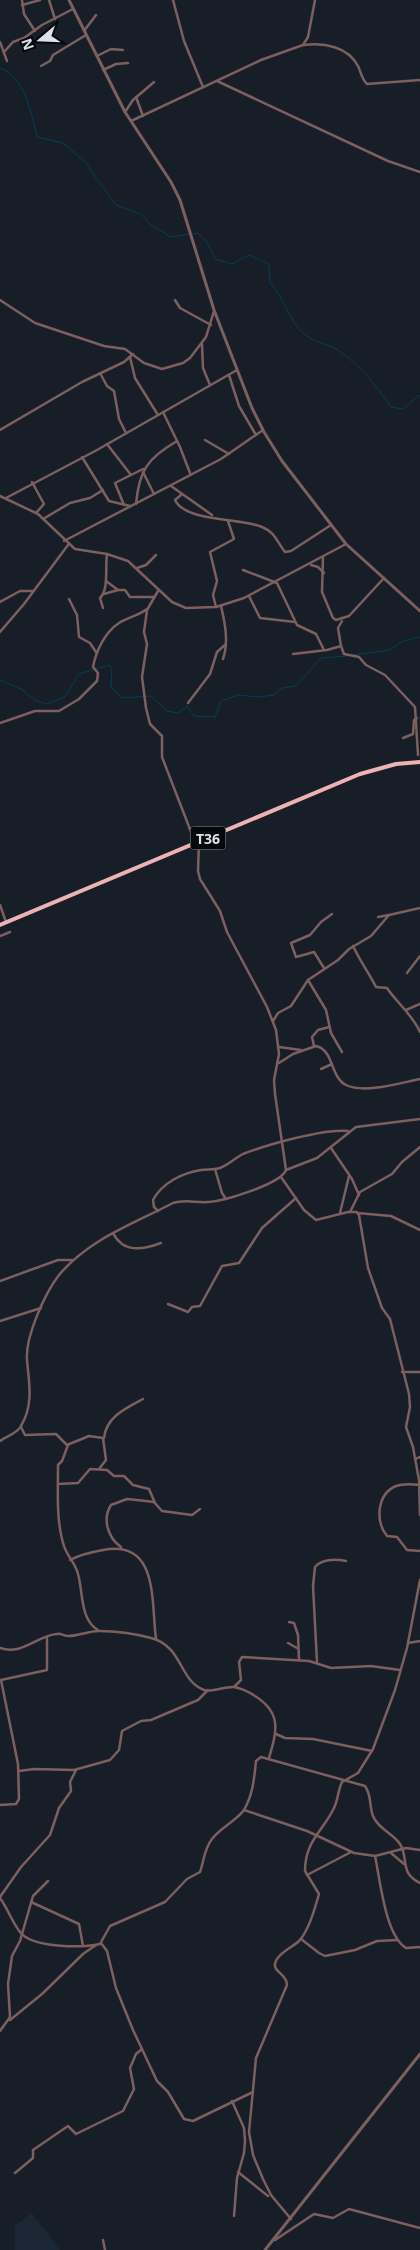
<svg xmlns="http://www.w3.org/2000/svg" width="420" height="2250" viewBox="0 0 420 2250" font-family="'Noto Sans',sans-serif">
<rect width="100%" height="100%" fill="#171e27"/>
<!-- built -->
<path fill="#1b2734" d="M32,2213L60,2250H15V2226Z"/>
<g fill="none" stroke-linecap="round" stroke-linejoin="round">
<!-- stream -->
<g stroke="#033f57" stroke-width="1">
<path d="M0,68C26,77 31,114 37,137L63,143L84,161L116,205L141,214L151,225L171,237L198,233L207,242L215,259L232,264L249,255L269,264L270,283C285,298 288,320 304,334C315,343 331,344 342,353C362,367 377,387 391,407L403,409L420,395"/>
<path d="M353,655L390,650L403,641L420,637"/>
<path d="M0,680L23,690L36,701L47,704L65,697L79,674L109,665L112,670L111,687L122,698L151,696L167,711L178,713L187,706L194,716L215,717L221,701L238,695L258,697L274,695L282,688L296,686L321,658L347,656"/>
</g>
<!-- minor -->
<g stroke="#7d5f60" stroke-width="2.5">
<path d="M22,0L24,14L35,31"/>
<path d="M49,0L55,19"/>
<path d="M173,0L184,41L203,87"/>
<path d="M22,5L40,0"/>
<path d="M84,31L96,15"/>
<path d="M0,42L7,61"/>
<path d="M304,45C324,42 348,47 358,66C361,72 362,80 367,84L420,80"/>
<path d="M4,52L13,42L24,38L42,25L73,9"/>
<path d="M97,56L111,49L123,50"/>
<path d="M41,66L50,61L53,55L86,35"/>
<path d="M103,70L116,64L128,63"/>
<path d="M217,81L388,161L420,172"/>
<path d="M136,97L143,116"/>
<path d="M125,112L133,100L154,82"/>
<path d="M131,121L261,60L303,45L308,37L315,0"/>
<path d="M0,300L35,323L104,346L125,349L144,363L162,369L183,363L190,358L206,337L214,311"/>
<path d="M175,300L180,308L211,325"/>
<path d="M202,344L203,368L210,385"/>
<path d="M130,357L135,378L158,415"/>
<path d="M100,373L107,386L114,391L119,419L126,433"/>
<path d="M229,375L239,406L256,435"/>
<path d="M163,412L180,447L190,473"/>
<path d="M0,430L82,382L124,362L133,354"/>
<path d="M205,440L229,454"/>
<path d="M107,444L131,475"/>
<path d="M82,457L109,501L130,506"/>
<path d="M143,472L154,494"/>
<path d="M32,482L44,504L36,513"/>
<path d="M171,486L212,515"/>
<path d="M181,495L175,500C185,522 242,518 262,527C275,532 277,542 285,552L291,551L331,525"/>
<path d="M0,496L38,514L75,549L107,554L128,561L172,602L186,608L216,607L244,598L346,544"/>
<path d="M6,498L97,450L237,370"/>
<path d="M136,504C139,470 148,458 177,441"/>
<path d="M124,505L115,483L143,469"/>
<path d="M43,519L70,503L90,498L103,490"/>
<path d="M64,541L221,459L263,430"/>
<path d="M323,557L322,592L333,618L336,620L349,616L384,578"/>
<path d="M311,565L318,567L324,573"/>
<path d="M137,568L146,565L156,555"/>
<path d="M243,570L277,583L297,625L316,634L324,650"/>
<path d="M106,581L118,590H125L130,597H154"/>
<path d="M158,591L147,610L144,632L147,644L142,677L146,708L150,724L162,736V757L193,837"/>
<path d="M104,594L118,590"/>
<path d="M249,596L260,618L295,622"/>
<path d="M69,599L77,615L79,637L90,643L96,652"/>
<path d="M0,602L20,591H33"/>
<path d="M221,606C225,623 229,642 223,659"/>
<path d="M216,607L213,595L217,581L210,552L234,539L228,521"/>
<path d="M103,608L100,598C109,590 105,567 107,554"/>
<path d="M0,632L24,604L68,545"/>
<path d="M341,646L344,654L359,657L366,665L385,675L415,707L418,755"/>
<path d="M293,654L327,650L341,646L338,628L342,621"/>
<path d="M188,703L210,674L217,652L226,644"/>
<path d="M0,723L35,711H59L79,699L97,681L98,673L93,667C96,651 105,632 119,623C128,617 138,616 147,609"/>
<path d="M403,738L413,734L414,720L417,718"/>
<path d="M0,905L6,922"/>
<path d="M378,917L389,915"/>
<path d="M0,936L10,932"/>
<path d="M353,946C360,961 369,973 376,987L387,988C397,1003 412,1014 420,1032"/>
<path d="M324,968L314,952L296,957L291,943L310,935L321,922L332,914"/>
<path d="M407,973L420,956"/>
<path d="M308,980L326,1010L331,1033L342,1052"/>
<path d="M406,1010L420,1004"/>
<path d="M273,1021L278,1013L291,1006L308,980L338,960L349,949L371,936L389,915L420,908"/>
<path d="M314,1046L312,1037L318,1030L329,1027"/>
<path d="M279,1047L301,1050"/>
<path d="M279,1063L293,1054L316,1046C334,1050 330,1077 346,1085C365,1094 400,1083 420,1079"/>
<path d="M321,1069L332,1064"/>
<path d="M331,1148L352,1179L359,1195"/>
<path d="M215,1169L222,1193L226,1199"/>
<path d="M286,1170L317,1158L356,1127L420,1119"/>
<path d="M281,1177L304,1210L316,1220L348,1212H357L359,1215L368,1268L382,1308L390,1319L409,1394L410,1407L406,1427L413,1447L419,1480L420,1515"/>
<path d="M158,1211L154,1207L153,1200C162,1183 182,1173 201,1170C207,1169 214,1170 220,1168C228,1165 235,1158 243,1154C266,1145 325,1128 348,1131"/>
<path d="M350,1212L360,1192L392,1174L402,1162L420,1147"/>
<path d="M340,1213L349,1176"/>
<path d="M357,1213L391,1216L420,1230"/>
<path d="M113,1233C123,1253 142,1250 161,1243"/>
<path d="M0,1281L58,1260H72"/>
<path d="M168,1304L188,1312L192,1307L200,1306L222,1266L239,1263L262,1228L296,1198"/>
<path d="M0,1321L41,1308"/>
<path d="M402,1372H420"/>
<path d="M21,1427L25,1435L56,1434L67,1445L89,1436L103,1438L106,1460L99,1469"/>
<path d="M104,1438C106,1417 126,1408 143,1399"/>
<path d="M0,1441C6,1436 17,1434 21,1426C34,1404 29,1383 27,1360C25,1337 45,1293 59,1275C89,1239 133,1224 173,1203C185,1199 196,1203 208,1202C224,1201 281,1184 286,1170L275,1094L274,1080L279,1054L276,1030L267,1007L227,932L220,911L200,879L198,871L199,842"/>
<path d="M68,1445L62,1461L58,1465C58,1491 56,1522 64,1546C67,1556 76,1564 78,1574C83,1591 80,1620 98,1630"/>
<path d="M415,1459L420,1457"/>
<path d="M58,1484L78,1483L90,1469L107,1470L114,1476H124L133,1485L149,1489L155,1503"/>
<path d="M420,1485C412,1484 404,1483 396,1486C377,1494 375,1521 387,1536L397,1537L407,1550L420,1551"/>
<path d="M121,1547C108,1538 102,1519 111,1505L127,1499L146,1501L154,1502L162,1511L192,1515L200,1509"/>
<path d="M70,1560C81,1554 92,1552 103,1550C159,1539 151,1602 156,1639"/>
<path d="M289,1622L294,1623L298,1635L299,1660"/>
<path d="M288,1643L297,1648"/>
<path d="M408,1643L420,1641"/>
<path d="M0,1648C22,1656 38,1635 57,1634C61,1633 64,1636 68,1636C79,1636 88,1631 99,1631C115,1631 136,1634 151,1638C183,1646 179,1681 204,1690C212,1693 225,1686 234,1687C240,1688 249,1692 255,1696C282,1713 277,1731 269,1758"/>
<path d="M317,1662L313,1586L315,1567C322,1559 335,1559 346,1561"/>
<path d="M235,1686L241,1680L239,1662L242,1657L309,1661L331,1668L371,1666L400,1670"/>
<path d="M276,1734L285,1738L313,1739L372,1751"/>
<path d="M19,1771L34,1769L74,1770L110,1760L119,1750L122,1731L141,1721L151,1720L198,1700L208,1690"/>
<path d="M0,1805L16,1804L19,1799L18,1764L1,1680L47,1670V1638"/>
<path d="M244,1810L307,1831L354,1853L375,1856L406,1848L420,1850"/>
<path d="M391,1853L404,1864"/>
<path d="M375,1856C380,1879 385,1935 406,1948L420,1947"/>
<path d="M307,1875L351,1852"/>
<path d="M0,1897L21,1867L50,1835L59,1808L71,1791L70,1782L76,1770"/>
<path d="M0,1898C8,1909 12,1922 20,1932C32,1948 82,1948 100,1944L110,1926L165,1902L187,1879L200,1872C204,1861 204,1849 212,1839C220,1828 236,1821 244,1810C253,1794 254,1780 256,1761L261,1757L365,1786C372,1796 369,1806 373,1816C378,1829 393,1833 400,1844C409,1858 399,1873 420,1883"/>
<path d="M31,1902L79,1924L83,1946"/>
<path d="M301,1939L319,1953L325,1956L355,1950L377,1941L398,1940"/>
<path d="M101,1943L107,1951L116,1988L133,2030L157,2081L168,2092L184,2119L193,2121L253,2092"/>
<path d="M10,2020L42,1994L83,1954L96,1945"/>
<path d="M0,2031L10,2017L8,1984L12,1956L20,1941L33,1896L48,1881"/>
<path d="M232,2101L244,2128L245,2141L244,2153L237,2178L234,2216"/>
<path d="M238,2172L268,2196"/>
<path d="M15,2173L33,2158V2150L68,2126L76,2134L123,2111L134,2089L130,2068L136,2054L142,2049"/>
<path d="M291,2219L271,2195L263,2179L253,2155L249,2132L256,2058L287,1985C287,1975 276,1973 275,1966C274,1955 293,1947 299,1941C309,1930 315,1908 319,1894L305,1871C305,1841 323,1831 334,1808C338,1800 338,1790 342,1782L358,1773L373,1749L395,1690L407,1648L420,1580"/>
<path d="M103,2240L105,2250"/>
<path d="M275,2240L314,2214L333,2218L349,2209L420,2228"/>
</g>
<!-- tertiary -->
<g stroke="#7d5f60" stroke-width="3">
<path d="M69,0L125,112L171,182L180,200L214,310L252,408L264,432L282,461L346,544L420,611"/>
<path d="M265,2250L420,2054"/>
</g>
<!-- trunk -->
<path stroke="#eeb2b4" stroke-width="4" d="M0,925L360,774L396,764L420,762"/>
</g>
<g text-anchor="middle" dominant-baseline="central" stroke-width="4.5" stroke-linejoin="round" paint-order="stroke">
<!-- shield labels -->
<rect fill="#05080b" stroke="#9ca0a5" stroke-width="1" x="190.5" y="826.5" width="35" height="23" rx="4"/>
<g font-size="14" font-weight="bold" fill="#dce1e7">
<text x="208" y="838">T36</text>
</g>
</g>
<!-- north arrow -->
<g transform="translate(40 40) rotate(251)" stroke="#05080b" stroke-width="4" paint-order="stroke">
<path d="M0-4L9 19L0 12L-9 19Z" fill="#dce1e7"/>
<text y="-8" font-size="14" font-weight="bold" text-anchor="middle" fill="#dce1e7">N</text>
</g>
</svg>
